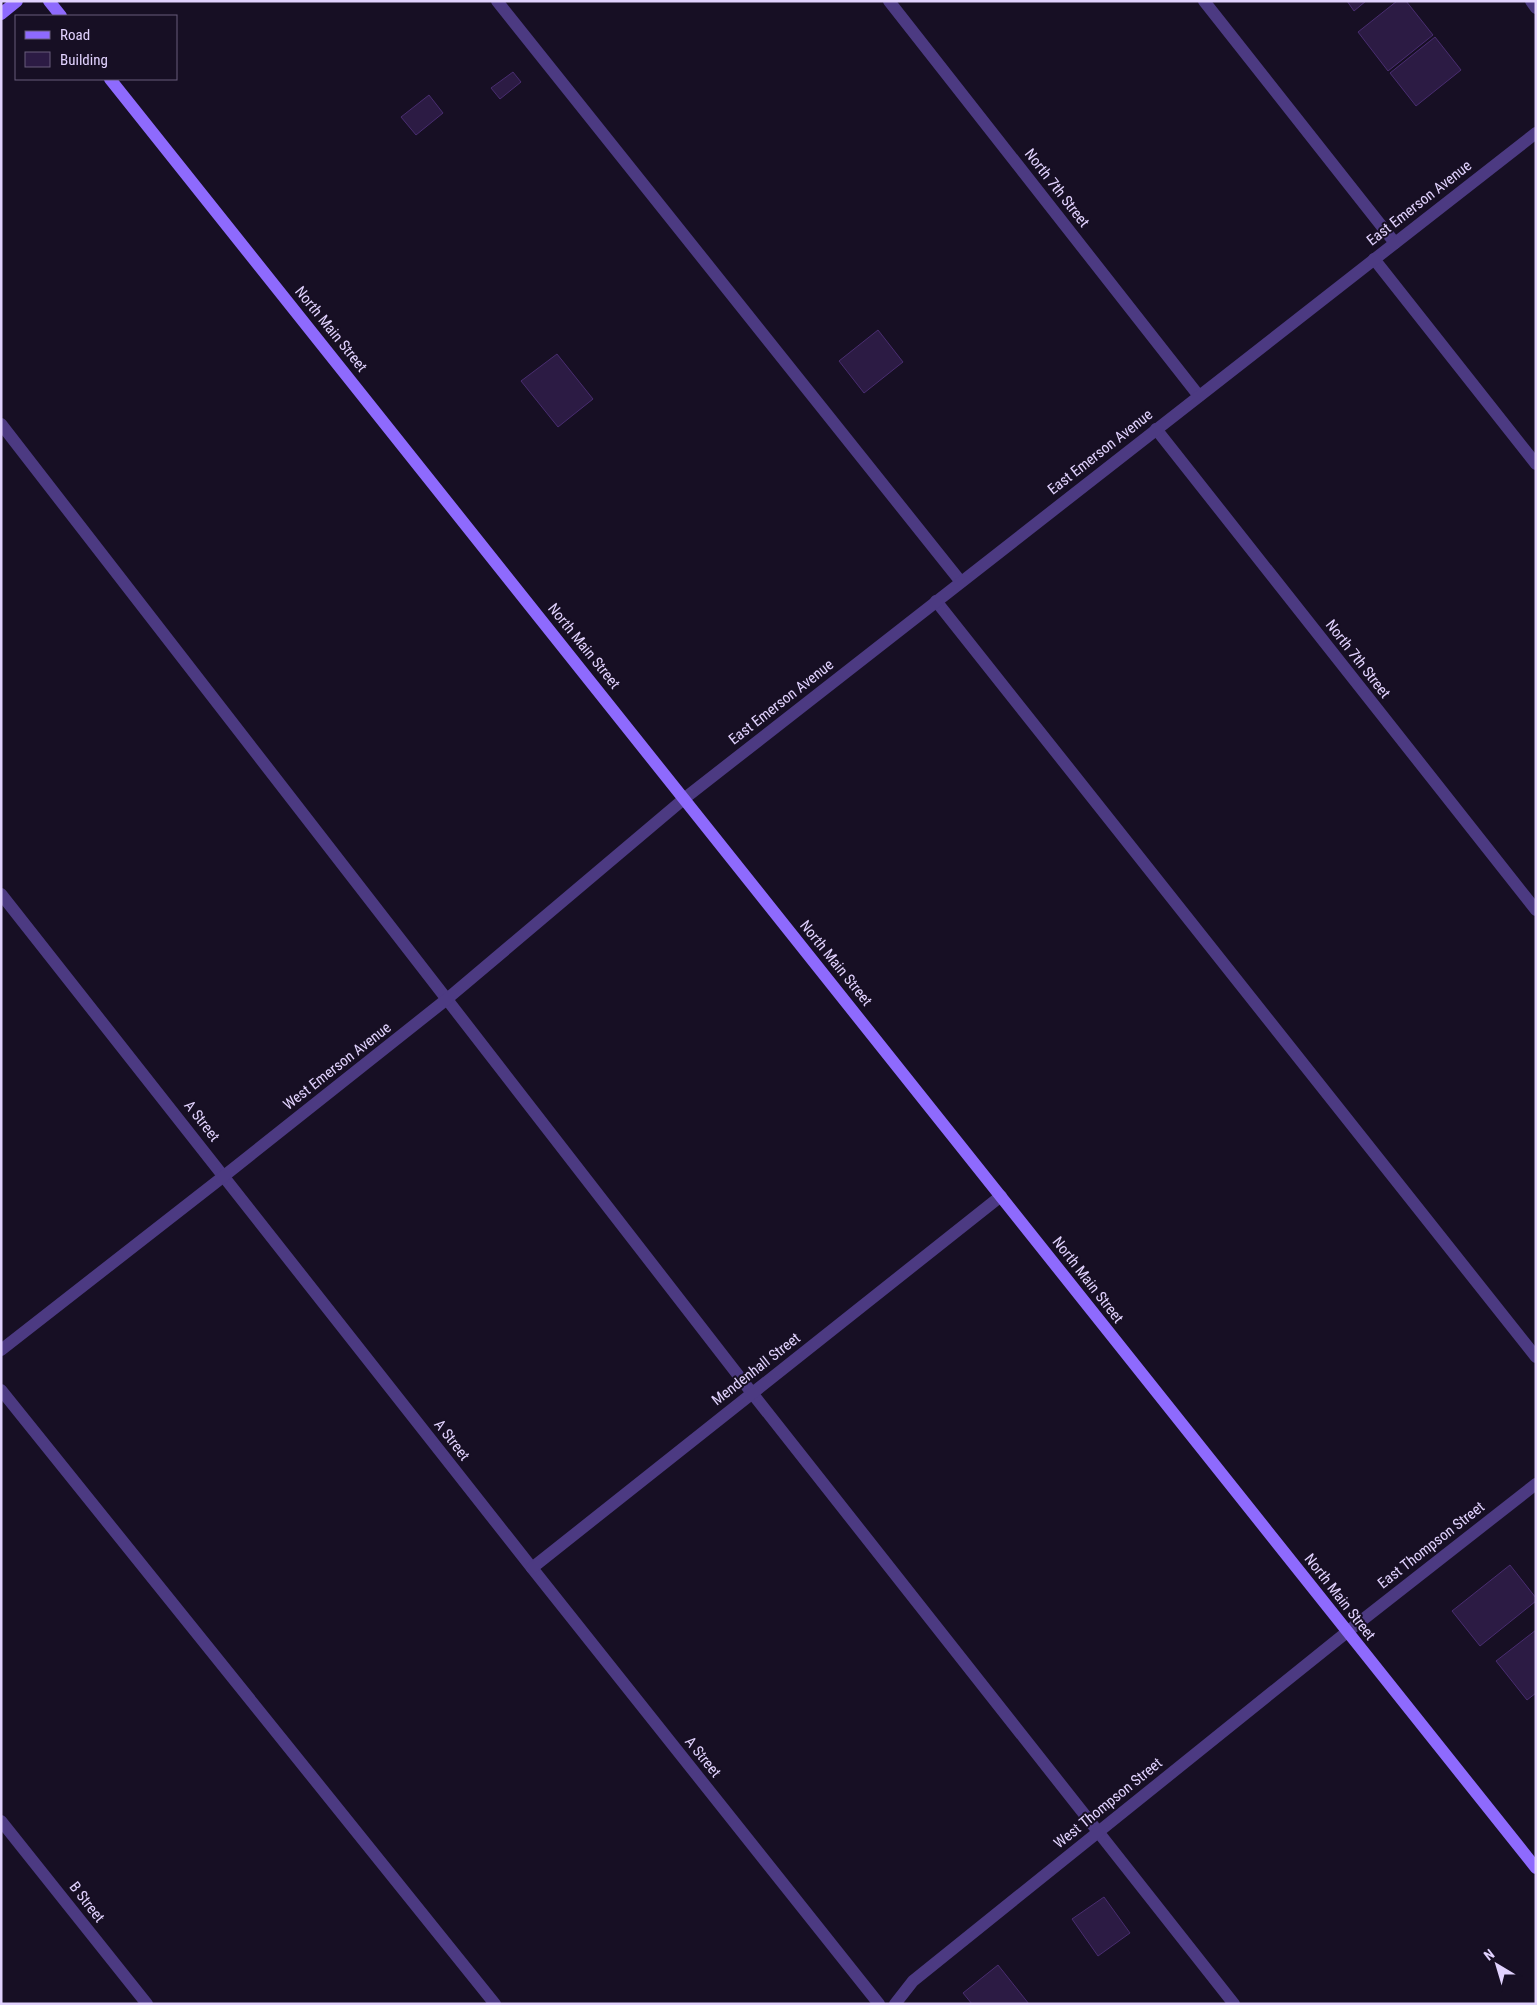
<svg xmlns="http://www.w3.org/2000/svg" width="1537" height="2005" viewBox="0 0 1537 2005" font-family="'Roboto Condensed',sans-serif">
<rect width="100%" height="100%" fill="#170f24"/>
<!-- building -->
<g fill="#2c1b44" stroke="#492d70">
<path d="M1347,1H1366L1354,11Z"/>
<path d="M1397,1H1406L1433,35L1388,71L1358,32Z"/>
<path d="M1435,37L1461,70L1416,106L1390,73Z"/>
<path d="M513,72L521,82L500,99L491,88Z"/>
<path d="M429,95L443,113L416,135L401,117Z"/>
<path d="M878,330L903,362L864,393L839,361Z"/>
<path d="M557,354L593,399L558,427L521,381Z"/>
<path d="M1510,1565L1536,1598V1601L1480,1646L1452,1611Z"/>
<path d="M1536,1630V1693L1527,1700L1496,1661Z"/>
<path d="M1104,1897L1130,1933L1098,1956L1072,1919Z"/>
<path d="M998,1965L1029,2004H972L963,1993Z"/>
</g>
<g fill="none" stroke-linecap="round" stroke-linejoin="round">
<!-- lane -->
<g stroke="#4c3a82" stroke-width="12">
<path d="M497,1L961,582"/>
<path d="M1204,1L1395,243"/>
<path d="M1374,259L1536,464"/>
<path d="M1,424L752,1393L1234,2004"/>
<path d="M936,601L1536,1357"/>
<path d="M1,1390L495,2004"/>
</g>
<!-- street -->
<g stroke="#4c3a82" stroke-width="12">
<path d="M889,1L1199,396"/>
<path d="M1531,1L1536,8"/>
<path d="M1156,429L1536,910"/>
<path d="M1,894L532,1568L879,2004"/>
<path d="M1,1350L224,1176L447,999L685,798L1536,133"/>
<path d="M532,1568L1001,1196"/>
<path d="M1,1821L147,2004"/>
<path d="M895,2004L913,1981L1347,1632L1536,1484"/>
</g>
<!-- secondary -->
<g stroke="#8e6afd" stroke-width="12">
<path d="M49,1L61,16"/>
<path d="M1,14L17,1"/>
<path d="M110,79L1536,1868"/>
</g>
</g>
<g text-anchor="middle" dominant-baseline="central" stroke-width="4" stroke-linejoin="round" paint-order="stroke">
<!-- street labels -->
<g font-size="15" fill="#e1d2fe" stroke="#170f24">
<text transform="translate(1057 188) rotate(52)">North 7th Street</text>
<text transform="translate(1419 203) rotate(-38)">East Emerson Avenue</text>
<text transform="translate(331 329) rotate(51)">North Main Street</text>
<text transform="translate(1100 452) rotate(-38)">East Emerson Avenue</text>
<text transform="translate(584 646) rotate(51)">North Main Street</text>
<text transform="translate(1358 659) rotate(52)">North 7th Street</text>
<text transform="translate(781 702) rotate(-38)">East Emerson Avenue</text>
<text transform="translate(836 963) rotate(51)">North Main Street</text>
<text transform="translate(337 1066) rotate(-38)">West Emerson Avenue</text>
<text transform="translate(202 1121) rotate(52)">A Street</text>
<text transform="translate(1088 1280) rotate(52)">North Main Street</text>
<text transform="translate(756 1369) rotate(-38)">Mendenhall Street</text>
<text transform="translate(452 1440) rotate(52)">A Street</text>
<text transform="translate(1431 1545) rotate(-38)">East Thompson Street</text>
<text transform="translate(1340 1597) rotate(52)">North Main Street</text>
<text transform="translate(703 1757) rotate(51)">A Street</text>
<text transform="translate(1108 1803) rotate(-39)">West Thompson Street</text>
<text transform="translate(87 1902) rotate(52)">B Street</text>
</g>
</g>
<!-- border -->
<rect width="1537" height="2005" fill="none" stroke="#e1d2fe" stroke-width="5"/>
<!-- legend -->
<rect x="15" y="15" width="162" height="65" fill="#170f24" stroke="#685d7b"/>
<rect x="25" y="31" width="25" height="8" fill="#8e6afd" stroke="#685d7b"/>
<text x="60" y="40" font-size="15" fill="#e1d2fe">Road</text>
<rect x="25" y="52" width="25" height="15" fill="#2c1b44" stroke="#685d7b"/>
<text x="60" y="65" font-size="15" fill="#e1d2fe">Building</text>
<!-- north arrow -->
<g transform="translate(1497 1965) rotate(322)" stroke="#170f24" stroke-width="4" paint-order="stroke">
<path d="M0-4L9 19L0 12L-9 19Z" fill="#e1d2fe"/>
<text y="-8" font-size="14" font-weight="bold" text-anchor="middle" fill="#e1d2fe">N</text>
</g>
</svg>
